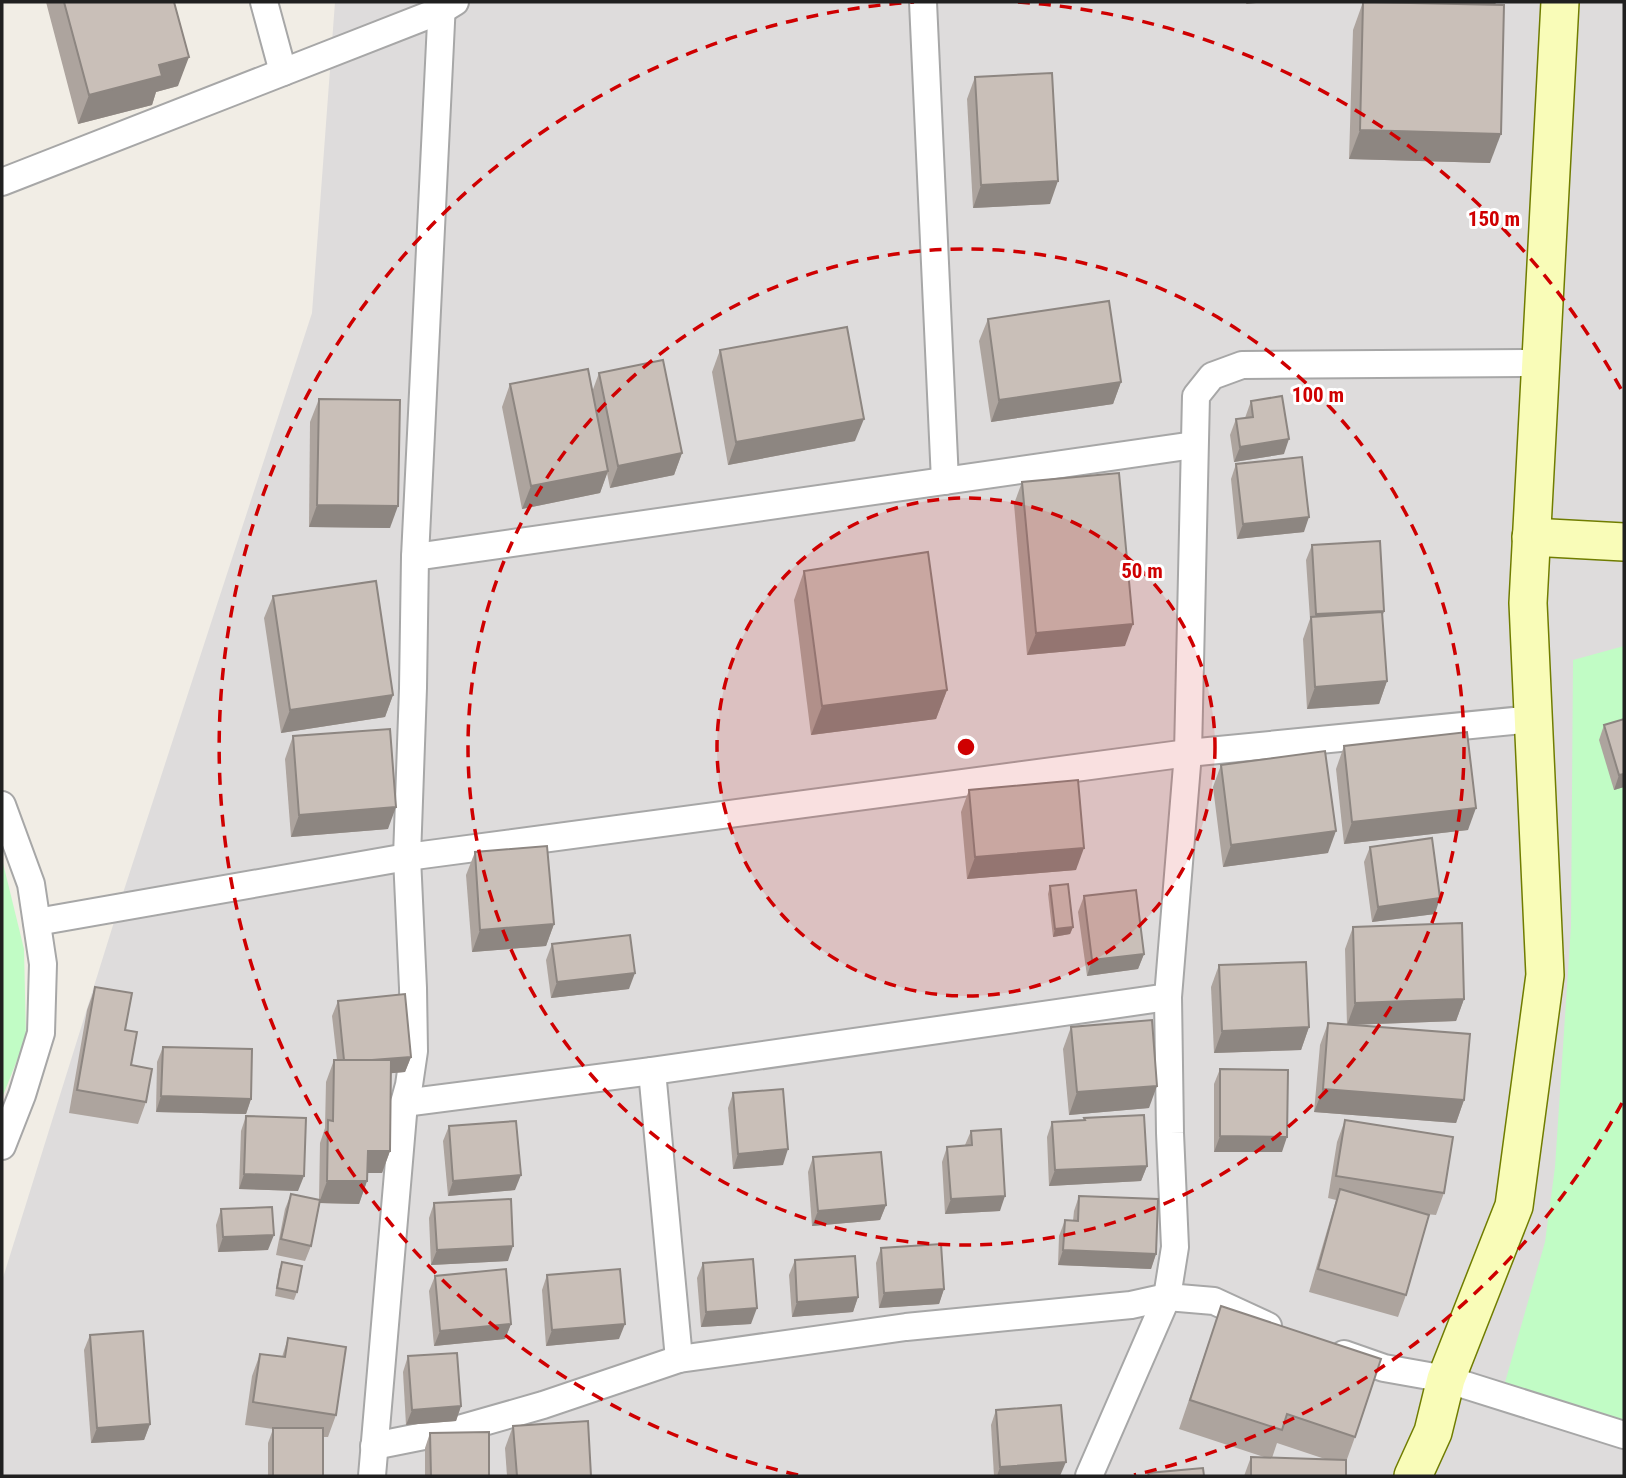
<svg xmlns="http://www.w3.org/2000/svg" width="1626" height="1478" viewBox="0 0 1626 1478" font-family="'Roboto Condensed',sans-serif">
<rect width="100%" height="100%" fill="#f1ede5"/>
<!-- residential -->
<path fill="#dedcdc" d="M335,2H1624V1476H2V1281L124,890L312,313Z"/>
<!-- park -->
<g fill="#c1fcc5">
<path d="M1624,646V1436L1500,1400L1545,1242L1555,1167L1571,926L1573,660Z"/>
<path d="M2,859L24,949L26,1038L2,1098Z"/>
</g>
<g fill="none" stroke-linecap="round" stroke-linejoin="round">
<!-- street casing -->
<g stroke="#a7a7a7" stroke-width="30">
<g id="street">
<path d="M264,2L283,72"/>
<path d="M923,2L945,481"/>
<path d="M2,182L442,10L455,2"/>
<path d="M415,557L1194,445"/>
<path d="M2,805L31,884L43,964L41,1033L22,1095L2,1146"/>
<path d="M37,922L407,857L1188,753L1533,719"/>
<path d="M652,1071L679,1359"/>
<path d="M404,1103L652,1071L1168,997"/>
<path d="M1344,1354L1384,1368L1446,1379L1624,1435"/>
<path d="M374,1446L459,1429L543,1405L679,1359L906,1327L1131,1305L1167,1297L1214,1301L1268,1326"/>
<path d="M372,1476L404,1103L409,1085L414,1051L413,988L407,857L413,688L415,557L442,2"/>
<path d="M1089,1476L1167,1297L1175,1247L1170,1133L1168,997L1188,753L1196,396L1212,376L1242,365L1541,363"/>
</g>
</g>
<!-- secondary casing -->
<g stroke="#707d00" stroke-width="40">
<g id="secondary">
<path d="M1531,537L1624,542"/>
<path d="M1413,1476L1433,1432L1446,1379L1514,1206L1545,975L1528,603L1560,2"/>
</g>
</g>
<!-- street -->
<use href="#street" stroke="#fff" stroke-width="26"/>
<!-- secondary -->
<use href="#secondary" stroke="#f9fcb8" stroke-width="37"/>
</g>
<!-- wall -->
<g fill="#ada49e" fill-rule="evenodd">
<path d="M46,2H174L178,86L156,92L152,105L78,124Z"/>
<path d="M1363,2L1411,3V2H1496L1495,5L1490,163L1349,159L1353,30Z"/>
<path d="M975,77L1050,204L973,208L967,99Z"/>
<path d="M988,319L1121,382L1113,404L991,422L979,341Z"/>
<path d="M720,350L855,441L728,465L712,372Z"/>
<path d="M599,373L682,453L674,475L610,488L607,473L600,493L522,509L502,407L510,384L592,392Z"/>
<path d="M319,399L390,528L309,527L310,422Z"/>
<path d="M1251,401L1284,454L1234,462L1230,435L1236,419L1245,418Z"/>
<path d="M1236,464L1304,532L1237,539L1231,479Z"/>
<path d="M1022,482L1125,646L1027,655L1014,504Z"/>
<path d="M1312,545L1384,611L1382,617L1387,681L1379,704L1307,709L1303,639L1310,619L1306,560Z"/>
<path d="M804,571L947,690L936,719L811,735L794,600Z"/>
<path d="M273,596L393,695L385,717L281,733L264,618Z"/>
<path d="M1604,725L1624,787L1614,790L1599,740Z"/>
<path d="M293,736L388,829L291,837L285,759Z"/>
<path d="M1344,746L1468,830L1344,844L1336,769Z"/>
<path d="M1221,765L1328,853L1223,867L1213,787Z"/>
<path d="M969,790L1076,870L967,879L961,812Z"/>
<path d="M1370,847L1435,914L1372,922L1364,862Z"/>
<path d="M475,852L554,924L546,946L472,952L466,875Z"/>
<path d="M1050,886L1073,927L1070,934L1053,937L1048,894Z"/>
<path d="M1084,896L1144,954L1138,969L1087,976L1078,912Z"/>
<path d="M1353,927L1464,999L1456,1021L1351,1025L1464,1100L1456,1123L1314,1112L1320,1045L1328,1023L1347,1025L1345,949Z"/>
<path d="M552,944L629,989L551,998L546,960Z"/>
<path d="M1219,965L1309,1027L1301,1050L1214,1053L1211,987Z"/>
<path d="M95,987L125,1030L131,1065L146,1102L138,1124L69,1113L87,1010Z"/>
<path d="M338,1001L411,1057L405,1072L391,1073L390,1151L382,1173H368L367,1181L359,1204L320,1203L311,1246L305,1261L276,1255L285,1209L291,1194L319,1200L320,1143L325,1128L326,1082L334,1060H337L332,1016Z"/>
<path d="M1071,1027L1149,1108L1069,1115L1063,1049Z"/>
<path d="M163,1047L251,1099L246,1114L156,1112L157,1062Z"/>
<path d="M1220,1069L1282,1152H1214V1084Z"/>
<path d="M733,1093L783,1165L733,1169L728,1108Z"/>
<path d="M246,1116L298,1191L239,1189L241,1131Z"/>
<path d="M1084,1118L1147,1166L1141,1181L1049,1186L1047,1137L1052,1122L1084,1120Z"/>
<path d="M1345,1120L1444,1193L1436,1215L1425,1214L1406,1295L1398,1317L1309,1292L1336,1200L1328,1198L1337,1142Z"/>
<path d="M449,1126L515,1190L448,1196L443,1141Z"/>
<path d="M971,1131L1000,1211L945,1214L942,1162L947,1147L965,1145Z"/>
<path d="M813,1157L886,1205L880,1220L812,1226L808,1172Z"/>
<path d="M1079,1196L1156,1254L1151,1269L1058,1265L1059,1236L1065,1220L1073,1221L1074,1211Z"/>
<path d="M434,1203L508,1261L431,1265L429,1218Z"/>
<path d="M221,1209L268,1250L218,1252L216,1225Z"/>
<path d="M881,1248L944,1289L939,1304L879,1308L876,1263Z"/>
<path d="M795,1260L858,1297L853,1312L792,1317L789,1275Z"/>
<path d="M282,1262L297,1292L294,1300L275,1296L279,1270Z"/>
<path d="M703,1263L751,1324L701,1327L697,1278Z"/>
<path d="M547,1275L619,1339L546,1346L542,1290Z"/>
<path d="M435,1276L511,1324L505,1339L434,1346L429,1291Z"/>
<path d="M1221,1306L1355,1437L1346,1462V1476H1244L1251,1457L1267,1458L1179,1429ZM1277,1443L1325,1459L1272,1458Z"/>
<path d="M90,1335L150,1424L144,1440L91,1443L84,1350Z"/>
<path d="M288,1338L336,1415L328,1437H323V1476H268V1443L273,1429L245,1425L252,1376L260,1354L282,1357Z"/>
<path d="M408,1356L461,1406L456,1421L406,1425L403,1372Z"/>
<path d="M996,1410L1060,1476H994L991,1425Z"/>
<path d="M513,1426L591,1476H507L505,1448Z"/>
<path d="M430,1433L489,1476H425V1448Z"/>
</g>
<!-- shaded-wall -->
<g fill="#8d8681">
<path d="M1247,2H1266L1246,4Z"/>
<path d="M1412,2H1496L1494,7L1411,6Z"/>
<path d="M189,57L178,86L156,92L152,105L78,124L89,95L159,65Z"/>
<path d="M1360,130L1501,134L1490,163L1349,159Z"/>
<path d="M1058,181L1050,204L973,208L981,185Z"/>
<path d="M1121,382L1113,404L991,422L999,400Z"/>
<path d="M864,419L855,441L728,465L736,442Z"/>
<path d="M1289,439L1284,454L1234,462L1240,447Z"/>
<path d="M682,453L674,475L610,488L618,466Z"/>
<path d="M608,471L600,493L522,509L531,486Z"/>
<path d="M317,505L398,506L390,528L309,527Z"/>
<path d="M1309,517L1304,532L1237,539L1243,524Z"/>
<path d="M1384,611L1379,626L1311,627L1316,614Z"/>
<path d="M1133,624L1125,646L1027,655L1036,633Z"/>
<path d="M1387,681L1379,704L1307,709L1315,687Z"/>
<path d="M947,690L936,719L811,735L822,706Z"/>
<path d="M393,695L385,717L281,733L290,710Z"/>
<path d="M1624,774V787L1614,790L1619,775Z"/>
<path d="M396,807L388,829L291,837L299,815Z"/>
<path d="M1476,808L1468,830L1344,844L1352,822Z"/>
<path d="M1336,831L1328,853L1223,867L1231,845Z"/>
<path d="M1084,848L1076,870L967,879L975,857Z"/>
<path d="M1440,898L1435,914L1372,922L1378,907Z"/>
<path d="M554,924L546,946L472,952L480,930Z"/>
<path d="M1073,927L1070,934L1053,937L1055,929Z"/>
<path d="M1144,954L1138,969L1087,976L1092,960Z"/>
<path d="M635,973L629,989L551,998L557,982Z"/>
<path d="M1464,999L1456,1021L1347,1025L1355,1003Z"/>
<path d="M1309,1027L1301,1050L1214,1053L1222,1031Z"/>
<path d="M411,1057L405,1072L338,1078L344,1063Z"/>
<path d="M1157,1086L1149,1108L1069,1115L1077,1092Z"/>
<path d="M1323,1089L1464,1100L1456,1123L1314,1112Z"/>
<path d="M161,1096L251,1099L246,1114L156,1112Z"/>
<path d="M1220,1136L1287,1137L1282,1152H1214Z"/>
<path d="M788,1149L783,1165L733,1169L738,1154Z"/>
<path d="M368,1151H390L382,1173H360Z"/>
<path d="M1147,1166L1141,1181L1049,1186L1055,1170Z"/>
<path d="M244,1174L304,1176L298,1191L239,1189Z"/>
<path d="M521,1175L515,1190L448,1196L453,1181Z"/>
<path d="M327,1181H367L359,1204L319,1203Z"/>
<path d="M1005,1196L1000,1211L945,1214L951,1199Z"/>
<path d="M886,1205L880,1220L812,1226L818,1211Z"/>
<path d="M274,1235L268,1250L218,1252L223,1237Z"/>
<path d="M513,1246L508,1261L431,1265L437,1250Z"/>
<path d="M1063,1250L1156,1254L1151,1269L1058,1265Z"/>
<path d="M944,1289L939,1304L879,1308L884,1293Z"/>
<path d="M858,1297L853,1312L792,1317L797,1302Z"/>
<path d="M757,1308L751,1324L701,1327L706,1312Z"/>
<path d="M511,1324L505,1339L434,1346L440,1331Z"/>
<path d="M625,1324L619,1339L546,1346L552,1330Z"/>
<path d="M461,1406L456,1421L406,1425L412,1410Z"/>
<path d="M150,1424L144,1440L91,1443L97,1428Z"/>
<path d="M1066,1462L1060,1476H997L1000,1467Z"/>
</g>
<!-- building -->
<g fill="#c9bfb8" stroke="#8d8681" stroke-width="2">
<path d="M64,2H174L189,57L159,65L162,76L89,95Z"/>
<path d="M1363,2L1504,5L1501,134L1360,130Z"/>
<path d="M1052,73L1058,181L981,185L975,77Z"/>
<path d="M1109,301L1121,382L999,400L988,319Z"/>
<path d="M847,327L864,419L736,442L720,350Z"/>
<path d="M663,360L682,453L618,466L599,373Z"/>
<path d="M588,369L608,471L531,486L510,384Z"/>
<path d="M1282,396L1289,439L1240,447L1236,419L1253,417L1251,401Z"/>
<path d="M319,399L400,400L398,506L317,505Z"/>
<path d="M1302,457L1309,517L1243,524L1236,464Z"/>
<path d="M1119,473L1133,624L1036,633L1022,482Z"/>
<path d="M1380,541L1384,611L1316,614L1312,545Z"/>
<path d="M928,552L947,690L822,706L804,571Z"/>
<path d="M376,581L393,695L290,710L273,596Z"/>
<path d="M1382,612L1387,681L1315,687L1311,617Z"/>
<path d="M1624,719V774L1619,775L1604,725Z"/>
<path d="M390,729L396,807L299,815L293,736Z"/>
<path d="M1467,732L1476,808L1352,822L1344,746Z"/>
<path d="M1325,751L1336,831L1231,845L1221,765Z"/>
<path d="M1078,780L1084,848L975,857L969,790Z"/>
<path d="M1432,838L1440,898L1378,907L1370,847Z"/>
<path d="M547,846L554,924L480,930L475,852Z"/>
<path d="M1068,884L1073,927L1055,929L1050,886Z"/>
<path d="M1136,890L1144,954L1092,960L1084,896Z"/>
<path d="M1462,923L1464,999L1355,1003L1353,927Z"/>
<path d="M630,935L635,973L557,982L552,944Z"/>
<path d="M1306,962L1309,1027L1222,1031L1219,965Z"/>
<path d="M95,987L132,993L125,1030L137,1032L131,1065L152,1069L146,1102L77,1090Z"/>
<path d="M405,994L411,1057L372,1060H344L338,1001Z"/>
<path d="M1152,1020L1157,1086L1077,1092L1071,1027Z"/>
<path d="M1328,1023L1470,1034L1464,1100L1323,1089Z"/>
<path d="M163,1047L252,1049L251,1099L161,1096Z"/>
<path d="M334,1060H391L390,1151H368L367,1181H327L328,1120L333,1121Z"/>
<path d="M1220,1069L1288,1070L1287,1137L1220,1136Z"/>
<path d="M783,1089L788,1149L738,1154L733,1093Z"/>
<path d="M1144,1115L1147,1166L1055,1170L1052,1122L1085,1120L1084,1118Z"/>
<path d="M246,1116L306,1118L304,1176L244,1174Z"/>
<path d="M1345,1120L1453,1137L1444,1193L1336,1176Z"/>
<path d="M516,1121L521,1175L453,1181L449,1126Z"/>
<path d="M1001,1129L1005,1196L951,1199L947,1147L972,1145L971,1131Z"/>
<path d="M881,1152L886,1205L818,1211L813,1157Z"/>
<path d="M1340,1189L1429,1215L1406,1295L1318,1269Z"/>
<path d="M291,1194L320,1200L311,1246L281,1239Z"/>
<path d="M1079,1196L1158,1199L1156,1254L1063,1250L1065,1220L1078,1221Z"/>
<path d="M511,1199L513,1246L437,1250L434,1203Z"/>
<path d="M272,1207L274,1235L223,1237L221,1209Z"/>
<path d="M941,1244L944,1289L884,1293L881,1248Z"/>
<path d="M855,1256L858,1297L797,1302L795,1260Z"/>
<path d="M753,1259L757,1308L706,1312L703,1263Z"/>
<path d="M282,1262L302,1266L297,1292L277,1288Z"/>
<path d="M506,1269L511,1324L440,1331L435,1276Z"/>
<path d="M620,1269L625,1324L552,1330L547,1275Z"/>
<path d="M1221,1306L1381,1359L1355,1437L1287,1414L1282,1430L1190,1400Z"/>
<path d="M143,1331L150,1424L97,1428L90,1335Z"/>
<path d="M288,1338L346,1347L336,1415L253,1402L260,1354L285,1357Z"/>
<path d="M457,1353L461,1406L412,1410L408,1356Z"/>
<path d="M1061,1405L1066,1462L1000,1467L996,1410Z"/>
<path d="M588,1421L591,1476H517L513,1426Z"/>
<rect x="273" y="1428" width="50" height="48"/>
<path d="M489,1432V1476H431L430,1433Z"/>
<path d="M1251,1457L1346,1460V1476H1251Z"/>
<path d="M1203,1468L1204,1476H1149L1148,1473Z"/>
</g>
<!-- distance rings -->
<circle cx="966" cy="747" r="249" fill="#cf0001" fill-opacity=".12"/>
<g fill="none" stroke="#cf0001" stroke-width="3.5" stroke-dasharray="12 9">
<circle cx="966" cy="747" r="249"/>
<circle cx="966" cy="747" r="498"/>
<path d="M1622 1103A747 747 0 0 1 1134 1475M798 1475A747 747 0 0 1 914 2M1018 2A747 747 0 0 1 1622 391"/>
</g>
<circle cx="966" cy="747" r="10" fill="#cf0001" stroke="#fff" stroke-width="3.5"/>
<g font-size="21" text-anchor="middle" font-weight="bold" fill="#cf0001" stroke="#fff" stroke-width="6" stroke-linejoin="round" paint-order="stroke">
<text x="1494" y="226">150 m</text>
<text x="1318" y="402">100 m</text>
<text x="1142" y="578">50 m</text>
</g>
<!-- border -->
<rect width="1626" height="1478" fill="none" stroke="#202020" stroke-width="7"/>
</svg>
